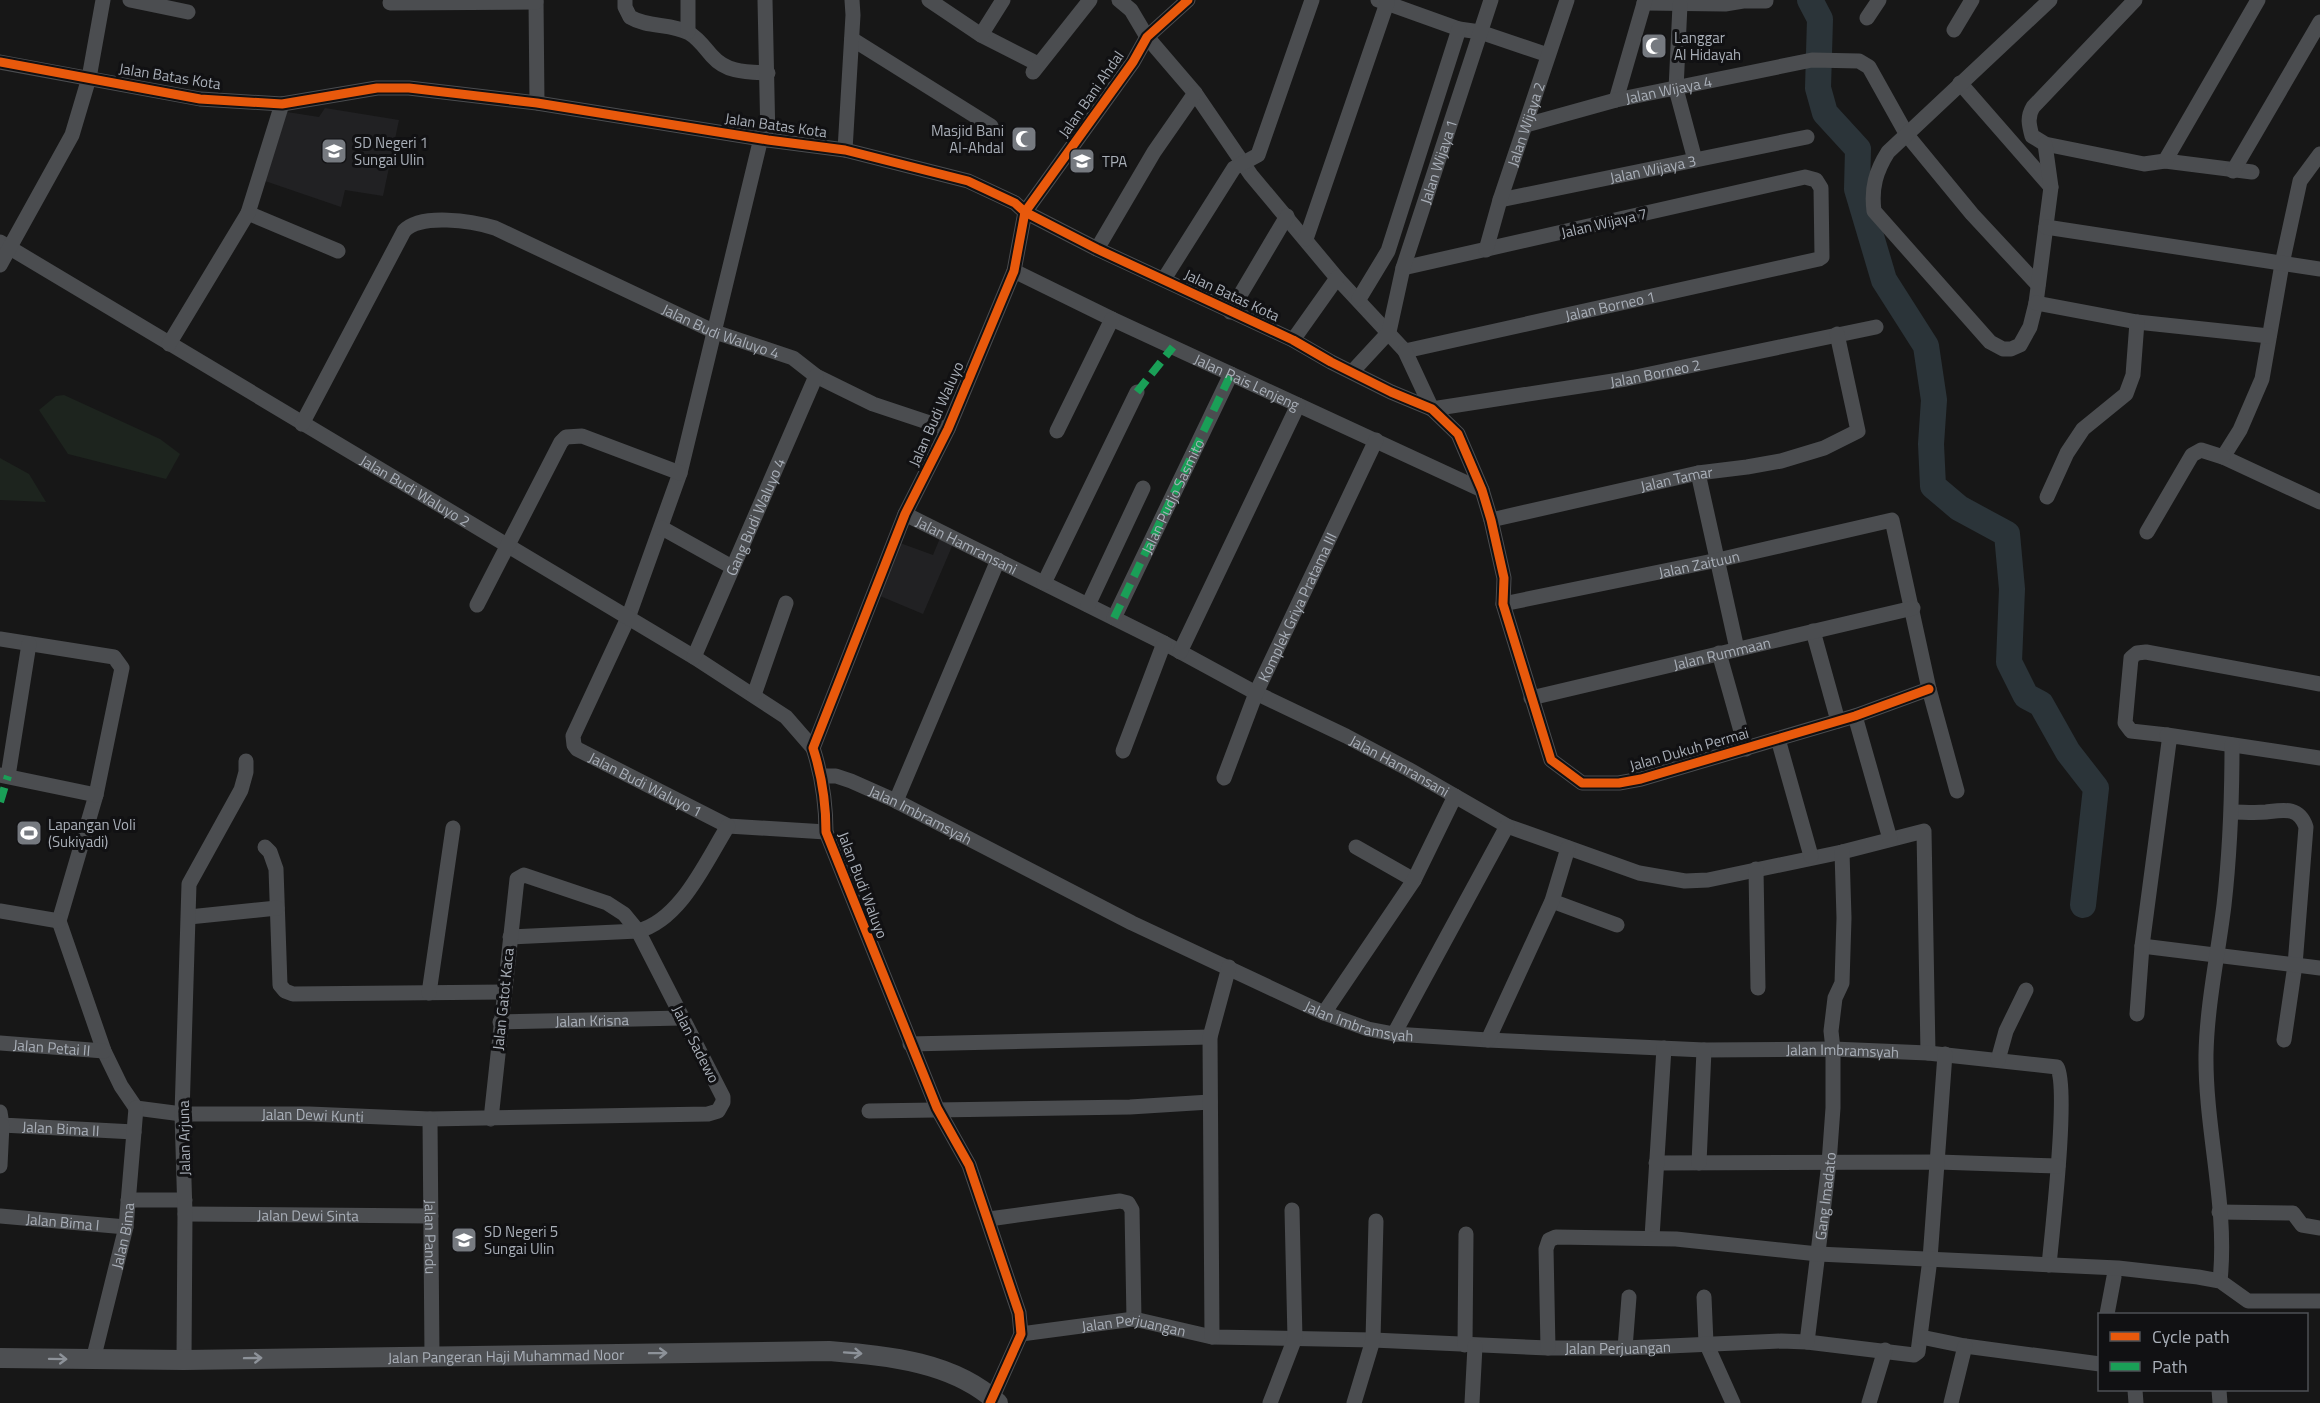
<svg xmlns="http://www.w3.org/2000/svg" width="2320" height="1403" viewBox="0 0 2320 1403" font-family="'Titillium Web',sans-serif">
<rect width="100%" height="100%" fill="#171717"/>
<!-- built -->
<g fill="#212123">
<path d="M325,108L399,120L383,196L345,190L341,207L265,181L287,112L319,117Z"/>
<path d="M940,538L953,544L923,614L880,596L900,543L933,555Z"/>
</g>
<!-- green -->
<g fill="#1d241e">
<path d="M64,395L160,439L180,454L166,479L68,454L39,410L56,396Z"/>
<path d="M0,458L29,474L46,502L0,500Z"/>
</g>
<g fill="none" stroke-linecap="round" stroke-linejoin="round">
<!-- river -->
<path stroke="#2b3439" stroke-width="26" d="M1810,0L1820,19L1818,88L1825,113L1858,149L1857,189L1884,280L1926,346L1934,400L1931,444L1933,486L1959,508L2007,534L2012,589L2009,662L2026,696L2041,704L2068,752L2096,788L2083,905"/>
<!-- minor -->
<g stroke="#4b4d50" stroke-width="15">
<path d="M130,0L188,12"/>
<path d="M536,0L537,103"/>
<path d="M625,0V7L630,17C648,28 671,23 689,33C698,38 705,48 712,56C727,73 747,72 768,73"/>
<path d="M688,0V32"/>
<path d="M765,0L768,140"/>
<path d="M929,0L981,35L1038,64"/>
<path id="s1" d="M1119,0L1131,10L1147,37L1195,93L1251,175L1337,278L1405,351L1819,259L1822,257L1821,188L1816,180L1805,177L1403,268"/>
<path d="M1378,0L1459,29L1480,32L1548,55"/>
<path d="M2135,0L2033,107C2027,117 2029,125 2032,136L2045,144L2144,164L2165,161L2252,172"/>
<path d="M390,3L536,2"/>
<path d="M1644,3L1725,4L1743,1H1766"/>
<path d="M1680,5L1676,89L1695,160"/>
<path d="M1867,18L1879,0"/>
<path d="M1954,30L1972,0"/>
<path d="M981,35L1003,0"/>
<path d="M852,39L991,126"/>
<path d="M0,62L200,99L282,104L377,88H409L537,103L768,140L845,150L968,181L1015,203L1025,212L1097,249L1293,340L1331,362L1391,392L1432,409L1458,434L1482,490L1491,520L1504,578L1503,604L1551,760L1582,783H1619L1641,779L1855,716L1929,689"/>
<path d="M1033,72L1090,0"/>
<path d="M1960,83L2051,187"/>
<path d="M1616,100L1645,0"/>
<path id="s2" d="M1526,125L1616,100L1812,60L1859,61L1869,67L1907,135L1972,214L2038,285"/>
<path id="s3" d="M761,138L680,473L628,618L573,736L574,745L577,749L728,826L826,832"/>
<path d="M2045,144L2051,187L2036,303L2030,327L2020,345L2011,349H2003L1990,342L1874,211C1871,188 1876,171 1888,152L2050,0"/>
<path d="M845,150L853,15L852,0"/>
<path d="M2320,154L2300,181L2282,264L2262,379L2240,430L2223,457L2320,502"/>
<path d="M2165,161L2258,0"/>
<path d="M2233,171L2320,22"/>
<path id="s4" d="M1500,200L1807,137"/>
<path d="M248,213L338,251"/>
<path d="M2046,227L2320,269"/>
<path d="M1306,239L1387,3"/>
<path id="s5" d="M0,242L694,657L786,717L813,748"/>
<path d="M1097,249L1154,152L1195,93"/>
<path id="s6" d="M1486,250L1500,200L1567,0"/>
<path d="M0,265L72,135L89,78L103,0"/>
<path id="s7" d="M1014,271L1112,319L1482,490"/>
<path d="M1164,279L1234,168L1258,155L1312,0"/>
<path d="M1359,299L1388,251L1459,29"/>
<path d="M2036,303L2137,322L2269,336"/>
<path d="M1230,312L1287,216"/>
<path d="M1293,340L1337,278"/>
<path d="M169,344L248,213L282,104"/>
<path id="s8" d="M1405,351L1432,409L1626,379L1876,327"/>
<path id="s9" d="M1352,372L1389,332L1403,268L1491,0"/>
<path id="s10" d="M302,424L404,231C421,213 472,221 495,228L715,332L793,358L816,376L873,404L948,429"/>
<path d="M1057,431L1112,319"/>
<path d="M1698,473L1737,649"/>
<path d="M2047,497L2067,453L2083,429L2126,394L2133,375L2137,322"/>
<path id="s11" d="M905,514L1164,643L1256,693L1346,736L1408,769L1507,826L1639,873L1685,881L1708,880L1842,852L1924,831L1928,1053"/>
<path id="s12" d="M1491,520L1698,473L1747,467L1781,461L1824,448L1858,431L1837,334"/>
<path d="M662,528L732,567"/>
<path d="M2147,532L2192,455L2201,450L2223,457"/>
<path d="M1044,583L1137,392"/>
<path id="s13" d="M1503,604L1718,560L1892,520L1929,689L1957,791"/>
<path d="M477,605L561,442L566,437L582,436L680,473"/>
<path d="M1088,605L1143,488"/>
<path id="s14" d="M1114,618L1231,374"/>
<path d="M1813,631L1838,721"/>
<path d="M0,639L114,657L122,668L96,795L59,921L104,1051L121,1086L136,1108"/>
<path d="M1180,652L1298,405"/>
<path d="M1719,653L1746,749"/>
<path id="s15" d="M694,657L816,376"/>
<path d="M754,695L786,603"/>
<path id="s16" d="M1531,698L1913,608"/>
<path d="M1855,716L1890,839"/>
<path d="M2167,735L2131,731L2125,723L2131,658L2137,653L2146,652L2320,684"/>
<path d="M1778,739L1811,856"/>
<path d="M1123,751L1164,643"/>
<path d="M0,775L96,795"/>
<path d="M8,776L29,644"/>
<path id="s17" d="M821,776H836L851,781L896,801L1132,923L1324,1013L1368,1029L1394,1034L1488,1040L1704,1050L1833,1049L1928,1053L2057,1067C2069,1087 2052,1234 2049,1265"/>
<path id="s18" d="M1224,778L1256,693L1376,440"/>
<path d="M896,801L998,560"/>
<path d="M2232,812C2243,812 2255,813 2266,812C2283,810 2299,806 2306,827L2295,965L2284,1040"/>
<path d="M265,847L270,852L276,869L280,985L285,991L293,994L504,992"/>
<path d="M1356,847L1414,880"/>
<path d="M1756,869L1758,988"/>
<path d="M1552,901L1617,925"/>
<path d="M0,911L59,921"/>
<path d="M189,917L277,908"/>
<path d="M510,937L638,931C681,920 706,861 728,826"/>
<path d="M2142,946L2320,968"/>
<path d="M429,993L453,828"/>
<path d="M1324,1013L1414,880L1455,796"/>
<path d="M2137,1014L2142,946L2169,742L2167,735L2320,758"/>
<path id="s19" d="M500,1022L682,1018"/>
<path d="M1394,1034L1507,826"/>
<path d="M1488,1040L1552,901L1568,848"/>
<path id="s20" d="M0,1043L104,1051"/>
<path d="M910,1044L1210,1037"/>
<path d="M1998,1060L2006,1031L2026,990"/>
<path id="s21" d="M136,1108L182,1114H309L430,1119L708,1114L718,1111L723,1102V1097L638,931L624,914L607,903L524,875L517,879L491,1119"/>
<path d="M869,1111L1130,1107L1210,1102"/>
<path id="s22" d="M0,1112L2,1125L134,1132"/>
<path id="s23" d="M430,1119L432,1356"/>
<path d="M1656,1163L1938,1162L2058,1166"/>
<path d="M1699,1163L1704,1050"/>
<path d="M0,1166L2,1125"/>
<path d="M128,1200H185"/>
<path d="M2219,1212L2293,1213L2302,1225L2320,1228"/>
<path id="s24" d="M185,1214L431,1216"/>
<path id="s25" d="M0,1216L126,1227"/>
<path d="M989,1219L1120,1201L1128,1203L1132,1210L1134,1319"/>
<path d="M1652,1237L1664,1048"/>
<path d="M2220,1281C2228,1205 2205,1130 2206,1054C2207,1005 2218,954 2224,905C2230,852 2232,799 2232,745"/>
<path d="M1704,1297L1706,1343L1733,1403"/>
<path d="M2107,1314L2114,1277"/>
<path id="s26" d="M1021,1334L1134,1319L1212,1337L1373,1340L1548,1348H1625L1781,1341L1807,1342L1914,1355L1918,1352L1930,1259L1945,1054"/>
<path d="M1212,1337L1210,1037L1229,967"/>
<path d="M1921,1337L1965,1346L2100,1364"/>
<path id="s27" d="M1807,1342L1829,1163L1833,1108V1049L1831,1031L1835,998L1842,983L1844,918L1842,852"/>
<path d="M1465,1345L1466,1234"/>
<path d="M1548,1348L1546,1249L1549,1240L1556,1237L1676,1239L1818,1254L2118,1268L2198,1277L2220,1281L2248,1301H2320"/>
<path d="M1625,1348L1629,1297"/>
<path id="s28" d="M93,1360L126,1227L136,1108"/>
<path d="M184,1360L185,1214L182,1114L189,884L241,790L246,772V761"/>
<path d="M2135,1390L2136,1403"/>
<path d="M2219,1390L2220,1403"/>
<path d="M990,1403L1021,1334L1019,1313L969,1165L937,1108L826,832C826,802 822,776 813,748L905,514L948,429L1014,271L1025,212L1133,62L1147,37L1188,0"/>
<path d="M1270,1403L1295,1338L1292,1210"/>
<path d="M1354,1403L1373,1340L1376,1221"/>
<path d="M1472,1403L1475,1346"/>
<path d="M1869,1403L1885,1350"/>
<path d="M1951,1403L1965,1346"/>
</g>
<!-- major -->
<path stroke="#4d4f52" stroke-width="20" id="s29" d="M0,1358L184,1360L829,1351C887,1356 953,1361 998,1403"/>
<!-- quiet -->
<g stroke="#1a9f57" stroke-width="8" stroke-dasharray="15 8" stroke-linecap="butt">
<path d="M1137,392L1173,347"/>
<path d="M1114,618L1231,374"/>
<path d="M0,802L8,776"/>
</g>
<!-- cycleway casing -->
<g stroke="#111113" stroke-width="13">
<g id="cycleway">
<path d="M0,62L200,99L282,104L377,88H409L537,103L768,140L845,150L968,181L1015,203L1025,212L1097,249L1293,340L1331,362L1391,392L1432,409L1458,434L1482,490L1491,520L1504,578L1503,604L1551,760L1582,783H1619L1641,779L1855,716L1929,689"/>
<path d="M990,1403L1021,1334L1019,1313L969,1165L937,1108L826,832C826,802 822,776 813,748L905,514L948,429L1014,271L1025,212L1133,62L1147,37L1188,0"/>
</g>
</g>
<!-- cycleway -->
<use href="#cycleway" stroke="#e8590c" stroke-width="9"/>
</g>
<!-- one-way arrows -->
<defs><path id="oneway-shaft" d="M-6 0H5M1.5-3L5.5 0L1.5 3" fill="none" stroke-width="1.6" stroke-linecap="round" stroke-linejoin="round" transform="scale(1.5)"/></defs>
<g stroke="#8d9299">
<use href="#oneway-shaft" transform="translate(658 1353) rotate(-1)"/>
<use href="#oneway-shaft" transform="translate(853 1353) rotate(4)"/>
<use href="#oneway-shaft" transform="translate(253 1358) rotate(-1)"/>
<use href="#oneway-shaft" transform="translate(58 1359) rotate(1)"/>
</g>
<!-- icons -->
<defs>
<g id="mosque-square" transform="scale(1.35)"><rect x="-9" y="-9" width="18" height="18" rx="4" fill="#767a80" stroke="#111113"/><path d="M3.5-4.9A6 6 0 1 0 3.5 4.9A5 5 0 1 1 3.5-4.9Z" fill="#fff"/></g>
<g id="school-square" transform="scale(1.35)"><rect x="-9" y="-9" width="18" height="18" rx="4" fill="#767a80" stroke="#111113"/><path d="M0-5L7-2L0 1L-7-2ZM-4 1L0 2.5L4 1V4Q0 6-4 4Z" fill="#fff"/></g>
<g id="stadium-square" transform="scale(1.35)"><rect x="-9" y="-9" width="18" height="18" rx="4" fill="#767a80" stroke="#111113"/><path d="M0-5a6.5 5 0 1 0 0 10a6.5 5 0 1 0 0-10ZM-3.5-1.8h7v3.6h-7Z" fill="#fff"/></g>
</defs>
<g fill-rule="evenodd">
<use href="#mosque-square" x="1654" y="46"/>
<use href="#mosque-square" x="1024" y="139"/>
<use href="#school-square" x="334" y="151"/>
<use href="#school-square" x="1082" y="161"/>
<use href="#stadium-square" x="29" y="833"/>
<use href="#school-square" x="464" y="1240"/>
</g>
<g text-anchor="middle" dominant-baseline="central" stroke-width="6" stroke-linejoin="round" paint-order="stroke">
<!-- poi labels -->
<g font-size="15" fill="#a9afb8" stroke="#111113" text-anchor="start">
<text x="1674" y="37">Langgar<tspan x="1674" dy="17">Al Hidayah</tspan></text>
<text x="1004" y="130" text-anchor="end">Masjid Bani<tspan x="1004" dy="17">Al-Ahdal</tspan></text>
<text x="354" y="142">SD Negeri 1<tspan x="354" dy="17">Sungai Ulin</tspan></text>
<text x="1102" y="161">TPA</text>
<text x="48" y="824">Lapangan Voli<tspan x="48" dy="17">(Sukiyadi)</tspan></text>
<text x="484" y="1231">SD Negeri 5<tspan x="484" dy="17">Sungai Ulin</tspan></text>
</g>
<!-- street labels -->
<g font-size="15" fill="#a9afb8" stroke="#111113">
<text transform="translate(170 76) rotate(9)">Jalan Batas Kota</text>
<text stroke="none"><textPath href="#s2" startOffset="147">Jalan Wijaya 4</textPath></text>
<text transform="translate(1091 94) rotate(-55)">Jalan Bani Ahdal</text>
<text transform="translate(776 125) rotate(8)">Jalan Batas Kota</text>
<text stroke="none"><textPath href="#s6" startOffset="132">Jalan Wijaya 2</textPath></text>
<text stroke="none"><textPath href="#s9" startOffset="232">Jalan Wijaya 1</textPath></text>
<text stroke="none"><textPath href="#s4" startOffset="156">Jalan Wijaya 3</textPath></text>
<text transform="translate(1604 223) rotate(-13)">Jalan Wijaya 7</text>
<text transform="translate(1232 295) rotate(25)">Jalan Batas Kota</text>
<text stroke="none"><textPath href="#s1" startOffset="664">Jalan Borneo 1</textPath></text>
<text stroke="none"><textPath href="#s10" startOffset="561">Jalan Budi Waluyo 4</textPath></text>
<text stroke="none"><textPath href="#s8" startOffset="290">Jalan Borneo 2</textPath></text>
<text stroke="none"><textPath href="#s7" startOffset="258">Jalan Rais Lenjeng</textPath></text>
<text transform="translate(936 414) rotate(-66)">Jalan Budi Waluyo</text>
<text stroke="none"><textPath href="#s12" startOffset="190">Jalan Tamar</textPath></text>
<text stroke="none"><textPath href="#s5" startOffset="484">Jalan Budi Waluyo 2</textPath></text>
<text stroke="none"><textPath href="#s14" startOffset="135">Jalan Pudjo Sasmito</textPath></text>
<text stroke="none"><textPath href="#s15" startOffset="153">Gang Budi Waluyo 4</textPath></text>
<text stroke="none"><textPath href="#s11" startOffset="69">Jalan Hamransani</textPath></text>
<text stroke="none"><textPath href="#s13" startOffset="200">Jalan Zaituun</textPath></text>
<text stroke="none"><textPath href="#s18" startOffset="186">Komplek Griya Pratama III</textPath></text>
<text stroke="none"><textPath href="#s16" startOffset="196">Jalan Rummaan</textPath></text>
<text transform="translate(1689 749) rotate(-16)">Jalan Dukuh Permai</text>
<text stroke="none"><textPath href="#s11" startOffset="555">Jalan Hamransani</textPath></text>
<text stroke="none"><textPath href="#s3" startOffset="720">Jalan Budi Waluyo 1</textPath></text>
<text stroke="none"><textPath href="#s17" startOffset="108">Jalan Imbramsyah</textPath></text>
<text transform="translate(863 885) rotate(69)">Jalan Budi Waluyo</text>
<text transform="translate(503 999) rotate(-84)">Jalan Gatot Kaca</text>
<text stroke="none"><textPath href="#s17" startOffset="594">Jalan Imbramsyah</textPath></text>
<text stroke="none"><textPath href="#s19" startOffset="92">Jalan Krisna</textPath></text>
<text transform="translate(696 1044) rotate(63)">Jalan Sadewo</text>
<text stroke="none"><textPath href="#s20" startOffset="52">Jalan Petai II</textPath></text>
<text stroke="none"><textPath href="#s17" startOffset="1080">Jalan Imbramsyah</textPath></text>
<text stroke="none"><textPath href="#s21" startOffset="177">Jalan Dewi Kunti</textPath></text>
<text stroke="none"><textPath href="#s22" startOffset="72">Jalan Bima II</textPath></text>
<text transform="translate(184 1138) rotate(-91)">Jalan Arjuna</text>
<text stroke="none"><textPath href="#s27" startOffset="147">Gang Imadato</textPath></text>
<text stroke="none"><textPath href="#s24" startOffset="123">Jalan Dewi Sinta</textPath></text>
<text stroke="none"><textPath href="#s25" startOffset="63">Jalan Bima I</textPath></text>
<text stroke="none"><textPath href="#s28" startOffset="128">Jalan Bima</textPath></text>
<text stroke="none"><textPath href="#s23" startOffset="118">Jalan Pandu</textPath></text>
<text stroke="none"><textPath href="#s26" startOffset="114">Jalan Perjuangan</textPath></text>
<text stroke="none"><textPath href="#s26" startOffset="600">Jalan Perjuangan</textPath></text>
<text stroke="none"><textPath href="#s29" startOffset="506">Jalan Pangeran Haji Muhammad Noor</textPath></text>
</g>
</g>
<!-- legend -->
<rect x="2098" y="1313" width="210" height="78" fill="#111113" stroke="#4e5055" stroke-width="1.5"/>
<rect x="2110" y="1332" width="30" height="9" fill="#e8590c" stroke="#4e5055" stroke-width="1.5"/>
<text x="2152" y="1343" font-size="18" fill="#a9afb8">Cycle path</text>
<rect x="2110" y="1362" width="30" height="9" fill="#1a9f57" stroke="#4e5055" stroke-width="1.5"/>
<text x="2152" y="1373" font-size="18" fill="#a9afb8">Path</text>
</svg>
